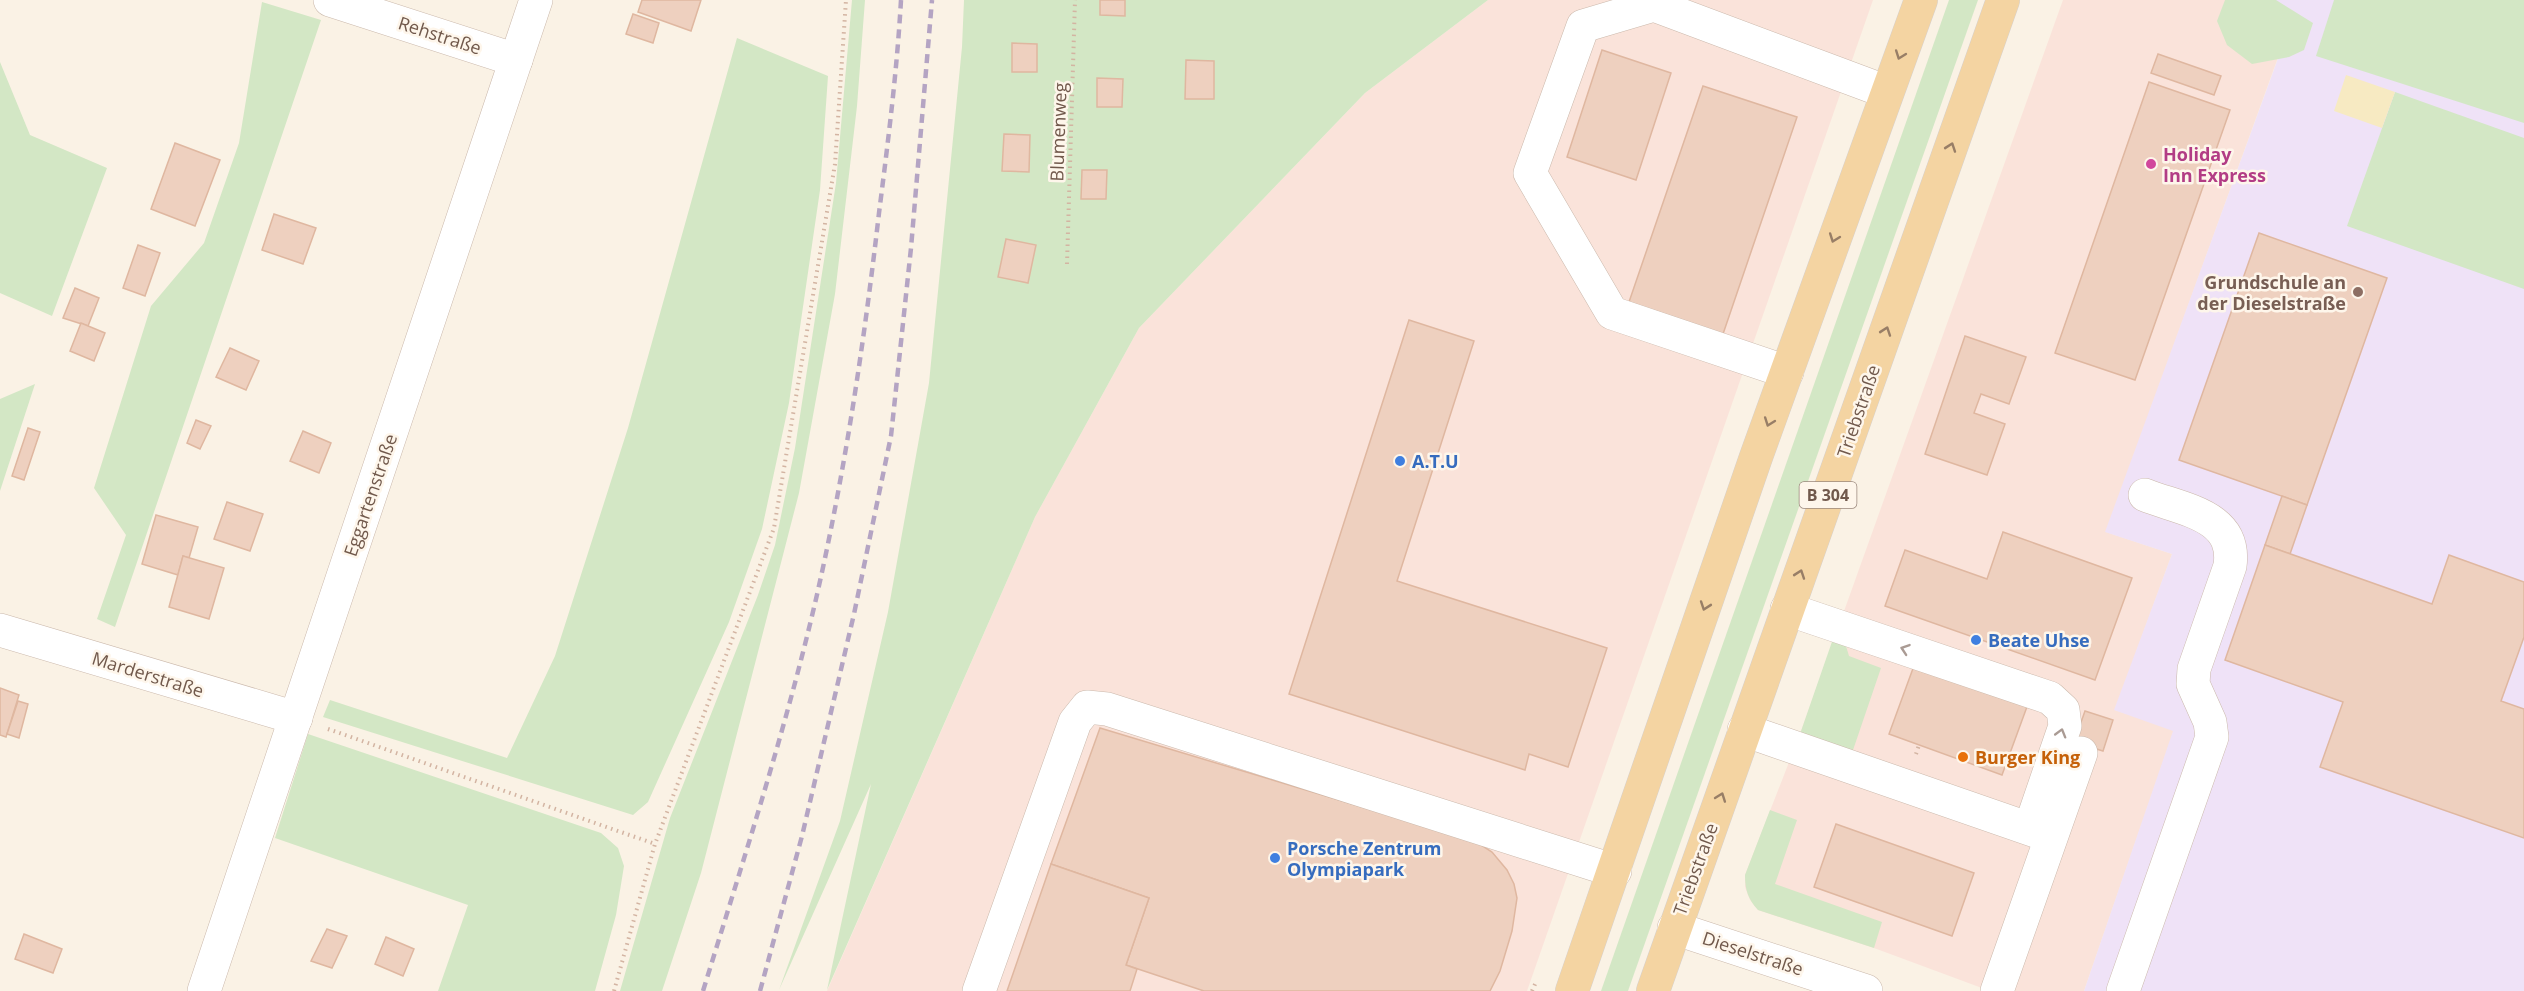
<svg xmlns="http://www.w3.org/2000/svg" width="2524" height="991" viewBox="0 0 2524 991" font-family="'Open Sans',sans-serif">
<rect width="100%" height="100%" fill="#faf2e5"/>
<!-- commercial -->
<g fill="#fae3da">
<path d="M1488,0H1873L1527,991H827L1035,517L1139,328L1365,93Z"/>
<path d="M2063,0H2236L2280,52L2106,532L2172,554L2115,710L2174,730L2084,991H1990L1874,948L1758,910L1750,900L1745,887V875L1800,734Z"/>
</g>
<!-- education -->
<path fill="#efe2f7" d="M2236,0H2524V991H2084L2173,731L2114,710L2172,554L2105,532L2280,53Z"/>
<!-- green -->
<g fill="#d3e7c5">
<path d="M852,0H865L857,106L835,294L799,493L701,873L662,991H620L670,818L758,595L775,545L795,448L836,183Z"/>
<path d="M964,0H1488L1365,93L1139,328L1035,517L827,990L871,784L779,990L840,821L888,612L929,383L962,47Z"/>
<path d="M1949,0H1978L1628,991H1601Z"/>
<path d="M2225,0H2276L2313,23L2304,50L2289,57L2252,64L2227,45L2217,21Z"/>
<path d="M2334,0H2524V123L2316,56Z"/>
<path d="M262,2L321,20L115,627L97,619L126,535L94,488L151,306L204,243L239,143Z"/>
<path d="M737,38L828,76L820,190L789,403L762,529L729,622L648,802L633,815L323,717L330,700L507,758L555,656L628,428Z"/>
<path d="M0,62L30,135L107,168L52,316L0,293Z"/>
<path d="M2395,92L2524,138V289L2347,226Z"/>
<path d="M35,384L0,491V399Z"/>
<path d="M1835,633L1843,636L1849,656L1881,668L1852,753L1800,734Z"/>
<path d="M308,734L601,833L618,848L624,866L616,915L595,991H438L468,905L275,838Z"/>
<path d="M1770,810L1797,820L1775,884L1882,922L1874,948L1758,910C1748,899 1745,890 1745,875Z"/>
</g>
<!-- sand -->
<path fill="#f7eac2" d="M2346,75L2395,92L2382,128L2334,111Z"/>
<!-- building -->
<g fill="#eed0bf" stroke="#dfb7a0" stroke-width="1.5">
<path d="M642,0H701L691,31L638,12Z"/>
<path d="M1100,0H1125V16L1100,15Z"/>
<path d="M633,14L659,23L653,43L626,34Z"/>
<path d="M1012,43L1037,44V72H1012Z"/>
<path d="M1602,50L1671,73L1636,180L1567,157Z"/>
<path d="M2158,54L2221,76L2214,95L2151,73Z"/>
<path d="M1186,60L1214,61V99H1185Z"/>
<path d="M1097,78L1123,79L1122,107H1097Z"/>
<path d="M2149,82L2230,110L2135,380L2055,353Z"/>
<path d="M1703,86L1797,117L1723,334L1629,302Z"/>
<path d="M1004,134L1030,135L1029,172L1002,171Z"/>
<path d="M175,143L220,160L195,226L151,209Z"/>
<path d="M1082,170H1107L1106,199H1081Z"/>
<path d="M274,214L316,228L303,264L262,250Z"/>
<path d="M2259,233L2387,278L2307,505L2179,460Z"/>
<path d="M1006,239L1036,245L1028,283L998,277Z"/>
<path d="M138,245L160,253L145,296L123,288Z"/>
<path d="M75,288L99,298L88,326L63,318Z"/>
<path d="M1409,320L1474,341L1397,581L1607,648L1568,767L1529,754L1525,770L1289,694Z"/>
<path d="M81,323L105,333L94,361L70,351Z"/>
<path d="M1965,336L2026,357L2009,404L1981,394L1974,413L2005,424L1987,475L1925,454Z"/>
<path d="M230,348L259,361L246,390L216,377Z"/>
<path d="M196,420L211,426L200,449L187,443Z"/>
<path d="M28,428L40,432L24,480L12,476Z"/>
<path d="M303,431L331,443L319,473L290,461Z"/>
<path d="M2282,496L2307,505L2290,554L2265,545Z"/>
<path d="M227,502L263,514L250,551L214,539Z"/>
<path d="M156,515L198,527L189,558L183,556L178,575L142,564Z"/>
<path d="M2003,532L2132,578L2095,680L1885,606L1905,550L1987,579Z"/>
<path d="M2265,545L2432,604L2449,555L2524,582V637L2501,701L2524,709V838L2320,767L2343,702L2225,660Z"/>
<path d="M183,556L224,568L209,619L169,607Z"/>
<path d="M1915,663L2028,704L2002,775L1889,734Z"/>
<path d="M0,688L19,695L6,737L0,735Z"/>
<path d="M18,701L28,704L19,738L7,734Z"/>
<path d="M2085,711L2113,720L2103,751L2074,742Z"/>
<path d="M1100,728L1475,841L1492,852L1507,870L1514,884L1517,898L1512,931L1500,971L1490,991H1204L1126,965L1149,898L1051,864Z"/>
<path d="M1836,824L1974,873L1952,936L1814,887Z"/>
<path d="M1051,864L1149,898L1126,965L1137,969L1130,991H1007Z"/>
<path d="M327,929L347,936L332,968L311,961Z"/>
<path d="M24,934L62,949L53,973L15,959Z"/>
<path d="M386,937L414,949L403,976L375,964Z"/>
</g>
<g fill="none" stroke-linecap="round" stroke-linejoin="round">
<!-- minor casing -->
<g stroke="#cbb9ac" stroke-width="34">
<g id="minor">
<path d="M330,0L516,60"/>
<path d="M1787,372L1612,313L1530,173L1583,26L1654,5L1887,92"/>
<path d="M1787,609L2050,698L2063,710L2065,726L2030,828"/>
<path d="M0,630L296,718"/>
<path d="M1744,730L2050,836"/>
<path d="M1674,928L1866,991"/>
<path d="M204,991L536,0"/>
<path d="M979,991L1075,722L1087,707L1107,709L1615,871"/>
<path d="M1997,991L2081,753"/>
<path d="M2123,991L2212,737L2210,722L2193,684L2194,669L2230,566C2237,515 2183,510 2145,495"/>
</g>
</g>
<!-- major casing -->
<g stroke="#d7d1cd" stroke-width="34">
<g id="major">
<path d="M1572,991L1756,457L1921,0"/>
<path d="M1653,991L2003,0"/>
</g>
</g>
<!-- path -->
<g stroke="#d3b4a2" stroke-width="4" stroke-dasharray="1.5 4.5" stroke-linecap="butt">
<path d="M1067,264L1075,0"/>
<path d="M328,729L655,844"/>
<path d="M1916,754L1919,745"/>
<path d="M614,991L655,844L774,528L835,164L846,0"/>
<path d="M1532,991L1536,982"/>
</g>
<!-- minor -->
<use href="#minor" stroke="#fff" stroke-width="33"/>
<!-- major -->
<use href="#major" stroke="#f4d4a2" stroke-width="33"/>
<!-- rail -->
<g stroke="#b4a4c3" stroke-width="4.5" stroke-dasharray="9 6" stroke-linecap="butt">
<path d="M703,991C743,861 785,732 816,599C845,472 864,343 879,213C888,142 897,71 901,0"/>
<path d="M760,991L802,836L854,614L891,436L911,248L932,0"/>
</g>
</g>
<!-- one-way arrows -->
<defs><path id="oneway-chevron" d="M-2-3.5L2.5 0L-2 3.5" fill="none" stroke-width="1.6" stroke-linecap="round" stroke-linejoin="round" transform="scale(1.5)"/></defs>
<g stroke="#987e66">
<use href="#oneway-chevron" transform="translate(1900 55) rotate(110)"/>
<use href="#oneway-chevron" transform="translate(1951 147) rotate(-71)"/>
<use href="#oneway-chevron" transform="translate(1834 238) rotate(110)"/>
<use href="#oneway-chevron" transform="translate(1886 331) rotate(-71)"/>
<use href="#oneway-chevron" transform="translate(1769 422) rotate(110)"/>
<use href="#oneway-chevron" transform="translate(1800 574) rotate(-71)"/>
<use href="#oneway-chevron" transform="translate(1705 606) rotate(109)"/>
<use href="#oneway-chevron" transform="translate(1721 797) rotate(-70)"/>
</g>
<g stroke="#aa9b94">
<use href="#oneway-chevron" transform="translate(1905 649) rotate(-161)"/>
<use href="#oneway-chevron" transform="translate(2061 733) rotate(-74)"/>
</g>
<!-- markers -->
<circle fill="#d1479c" stroke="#fef6eb" stroke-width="2" cx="2151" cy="164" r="6"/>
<circle fill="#8d6e63" stroke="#fef6eb" stroke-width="2" cx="2358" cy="292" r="6"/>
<g fill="#3f7fe0" stroke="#fef6eb" stroke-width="2">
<circle cx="1400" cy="461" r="6"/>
<circle cx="1976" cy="640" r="6"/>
<circle cx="1275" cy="858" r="6"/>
</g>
<circle fill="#e8710a" stroke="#fef6eb" stroke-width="2" cx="1963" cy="757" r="6"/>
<g text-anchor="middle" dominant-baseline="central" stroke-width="5" stroke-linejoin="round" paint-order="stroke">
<!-- shield labels -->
<rect fill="#fef6eb" stroke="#9b887c" stroke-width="1.5" x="1799.5" y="482" width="57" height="26" rx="4.5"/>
<g font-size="16" font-weight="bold" fill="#71594c">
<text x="1828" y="495">B 304</text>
</g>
<!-- street labels -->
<g font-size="18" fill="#71594c" stroke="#fef6eb">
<text transform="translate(440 35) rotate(18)">Rehstraße</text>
<text transform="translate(1058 132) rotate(-88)">Blumenweg</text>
<text transform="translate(1858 411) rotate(-71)">Triebstraße</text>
<text transform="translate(370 495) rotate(-71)">Eggartenstraße</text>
<text transform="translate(148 674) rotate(17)">Marderstraße</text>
<text transform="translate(1695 869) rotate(-70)">Triebstraße</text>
<text transform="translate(1753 953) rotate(18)">Dieselstraße</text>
</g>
<!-- hotel labels -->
<g font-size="18" font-weight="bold" fill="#b23c85" stroke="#fef6eb" text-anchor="start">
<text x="2163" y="154">Holiday<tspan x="2163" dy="21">Inn Express</tspan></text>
</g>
<!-- education labels -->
<g font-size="18" font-weight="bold" fill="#785e54" stroke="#fef6eb" text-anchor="end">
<text x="2346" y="282">Grundschule an<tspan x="2346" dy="21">der Dieselstraße</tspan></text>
</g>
<!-- shop labels -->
<g font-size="18" font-weight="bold" fill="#366cbe" stroke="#fef6eb" text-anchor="start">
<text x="1412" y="461">A.T.U</text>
<text x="1988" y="640">Beate Uhse</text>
<text x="1287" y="848">Porsche Zentrum<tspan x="1287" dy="21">Olympiapark</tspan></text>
</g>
<!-- food labels -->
<g font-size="18" font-weight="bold" fill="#c56008" stroke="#fef6eb" text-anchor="start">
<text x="1975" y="757">Burger King</text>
</g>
</g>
</svg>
